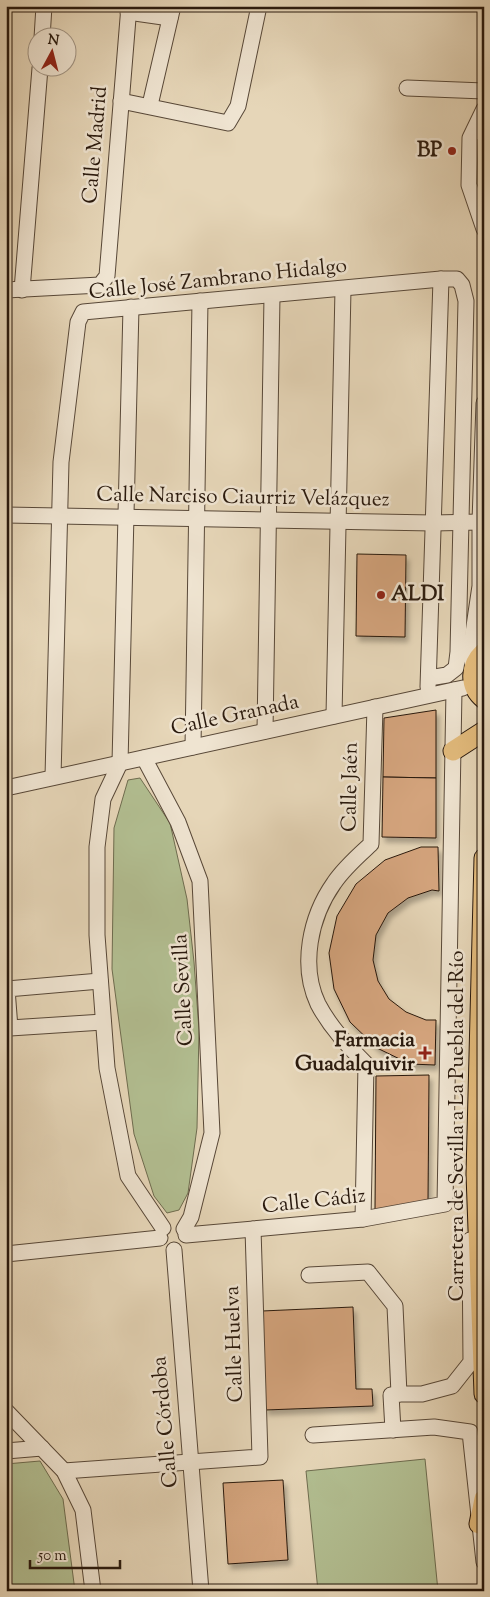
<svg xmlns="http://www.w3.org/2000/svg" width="490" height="1597" viewBox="0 0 490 1597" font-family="'Sorts Mill Goudy',serif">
<defs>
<filter id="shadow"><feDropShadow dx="3" dy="5" stdDeviation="2.5" flood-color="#0004"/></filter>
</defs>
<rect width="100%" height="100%" fill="#e6d6b8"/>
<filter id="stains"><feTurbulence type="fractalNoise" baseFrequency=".004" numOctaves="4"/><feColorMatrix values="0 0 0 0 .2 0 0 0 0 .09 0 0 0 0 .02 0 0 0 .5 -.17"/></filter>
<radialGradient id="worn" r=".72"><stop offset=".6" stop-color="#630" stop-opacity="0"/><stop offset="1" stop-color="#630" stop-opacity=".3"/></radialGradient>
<!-- green -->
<g fill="#b2be91" stroke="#6e6c4f">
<path d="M140,778L170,823L187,899L194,962L199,1030L197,1128L188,1193L179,1210L167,1213L154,1196L134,1134L112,969L114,828L128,780Z"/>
<path d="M425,1459L438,1591H318L306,1471Z"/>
<path d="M40,1461L63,1499L75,1591H6V1464Z"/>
</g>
<!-- building -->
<g fill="#d4a47d" stroke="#29190d" filter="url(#shadow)">
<path d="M357,554L406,555L405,637L356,636Z"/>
<path d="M436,710V778L383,777L384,718Z"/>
<path d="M383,777L436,778V838L382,837Z"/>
<path d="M421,847H438L439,891L432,890L408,898L388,913L376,935L373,960L378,981L389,999L406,1012L426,1020H436L435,1065L410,1064L377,1048L350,1022L334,989L329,953L337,916L356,884L385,860Z"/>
<path d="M429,1075L428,1201L375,1210L376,1076Z"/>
<path d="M353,1307L356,1389H372L373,1406L265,1410L262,1311Z"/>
<path d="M283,1480L288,1560L228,1564L223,1483Z"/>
</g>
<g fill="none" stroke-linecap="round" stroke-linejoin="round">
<!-- minor casing -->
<g stroke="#584838" stroke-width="17">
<g id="minor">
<path d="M128,12L170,18"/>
<path d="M42,38L44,6"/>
<path d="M407,88L484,91"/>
<path d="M121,101L228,123L238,106L259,6"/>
<path d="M150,105L173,6"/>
<path d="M484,109L470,138L469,185L484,229"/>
<path d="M6,290L100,285L107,276L129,6"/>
<path d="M22,290L40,68"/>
<path d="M131,307L120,763L103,799L97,847V935L107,1068L128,1176L163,1228"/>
<path d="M6,515L433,523L480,522"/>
<path d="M473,668L470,653L480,586V522L484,403"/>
<path d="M428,687L441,279"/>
<path d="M334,716L343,289"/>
<path d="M265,731L272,296"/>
<path d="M193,747L200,301"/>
<path d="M144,758L178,822L200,881L212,1133L191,1217L184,1229"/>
<path d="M53,777L61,462L78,322L83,312L441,279H457L462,285L466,301L458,652L456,668L447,675L429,678"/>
<path d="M6,788L463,688"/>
<path d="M100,981L7,989L10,1028L103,1022"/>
<path d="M363,1219L366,1064C348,1046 330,1027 318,1004C300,966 310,917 334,883C344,868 358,856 371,844L375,707"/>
<path d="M186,1235L363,1219L445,1204L454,690"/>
<path d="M174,1250L201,1591"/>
<path d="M6,1254L160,1238"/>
<path d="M309,1275L368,1272L395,1306L399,1394H422L452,1386L471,1362L470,1240"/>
<path d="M6,1411L64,1471L83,1510L93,1591"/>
<path d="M393,1430L391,1395L399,1394"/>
<path d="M313,1435L434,1427L470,1432L484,1562"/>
<path d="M6,1451L42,1448"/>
<path d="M64,1471L260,1457L253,1229"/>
</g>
</g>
<!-- major casing -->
<g stroke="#29190d" stroke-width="21">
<g id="major">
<path d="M484,652C470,665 468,686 484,699"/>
<path d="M453,751L484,731"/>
<path d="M484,858L476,1174L484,1394"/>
<path d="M479,1524L484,1499"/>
</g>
</g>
<!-- minor -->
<use href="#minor" stroke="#efe4d1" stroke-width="15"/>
<!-- major -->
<use href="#major" stroke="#e3bb7c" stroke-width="19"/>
</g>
<!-- markers -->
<g fill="#8f2418" stroke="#efe4d1" stroke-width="2">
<circle cx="452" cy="151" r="5"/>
<circle cx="381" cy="595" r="5"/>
<path d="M422.5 1045.5h5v5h5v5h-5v5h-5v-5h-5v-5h5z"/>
</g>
<g text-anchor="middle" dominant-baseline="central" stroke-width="5" stroke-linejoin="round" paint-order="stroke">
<!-- street labels -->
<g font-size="21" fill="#29190d" stroke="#efe4d1">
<text transform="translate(96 145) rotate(-85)">Calle Madrid</text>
<text transform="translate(218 280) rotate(-6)">Calle José Zambrano Hidalgo</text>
<text transform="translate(243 498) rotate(1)">Calle Narciso Ciaurriz Velázquez</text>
<text transform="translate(235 716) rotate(-12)">Calle Granada</text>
<text transform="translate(351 787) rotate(-89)">Calle Jaén</text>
<text transform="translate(184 990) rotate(-93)">Calle Sevilla</text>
<text transform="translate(458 1126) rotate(-90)">Carretera de Sevilla a La Puebla del Río</text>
<text transform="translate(314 1202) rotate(-6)">Calle Cádiz</text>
<text transform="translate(235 1344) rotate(-92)">Calle Huelva</text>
<text transform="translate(166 1422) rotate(-95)">Calle Córdoba</text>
</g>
<!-- poi labels -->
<g font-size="21" font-weight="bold" fill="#29190d" stroke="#efe4d1" text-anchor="end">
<text x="442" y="151">BP</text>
<text x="391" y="595" text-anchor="start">ALDI</text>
<text x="415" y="1041">Farmacia<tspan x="415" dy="24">Guadalquivir</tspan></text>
</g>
</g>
<!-- margin -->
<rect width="490" height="1597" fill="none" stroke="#e6d6b8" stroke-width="25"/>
<rect x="8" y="8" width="475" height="1582" fill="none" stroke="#29190d" stroke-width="2.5"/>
<rect x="12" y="12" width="465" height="1572" fill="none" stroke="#29190d"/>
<!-- north arrow -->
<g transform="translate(52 52) rotate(7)"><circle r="24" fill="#efe4d1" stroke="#a09383"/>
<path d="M0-4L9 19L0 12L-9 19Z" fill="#8f2418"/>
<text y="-8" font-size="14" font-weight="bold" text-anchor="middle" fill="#29190d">N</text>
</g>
<!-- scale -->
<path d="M30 1560v8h90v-8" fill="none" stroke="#29190d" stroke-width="2.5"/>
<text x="38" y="1560" font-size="15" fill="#29190d" stroke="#efe4d1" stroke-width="4" paint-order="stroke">50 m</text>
<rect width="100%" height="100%" filter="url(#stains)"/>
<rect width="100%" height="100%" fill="url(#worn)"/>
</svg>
